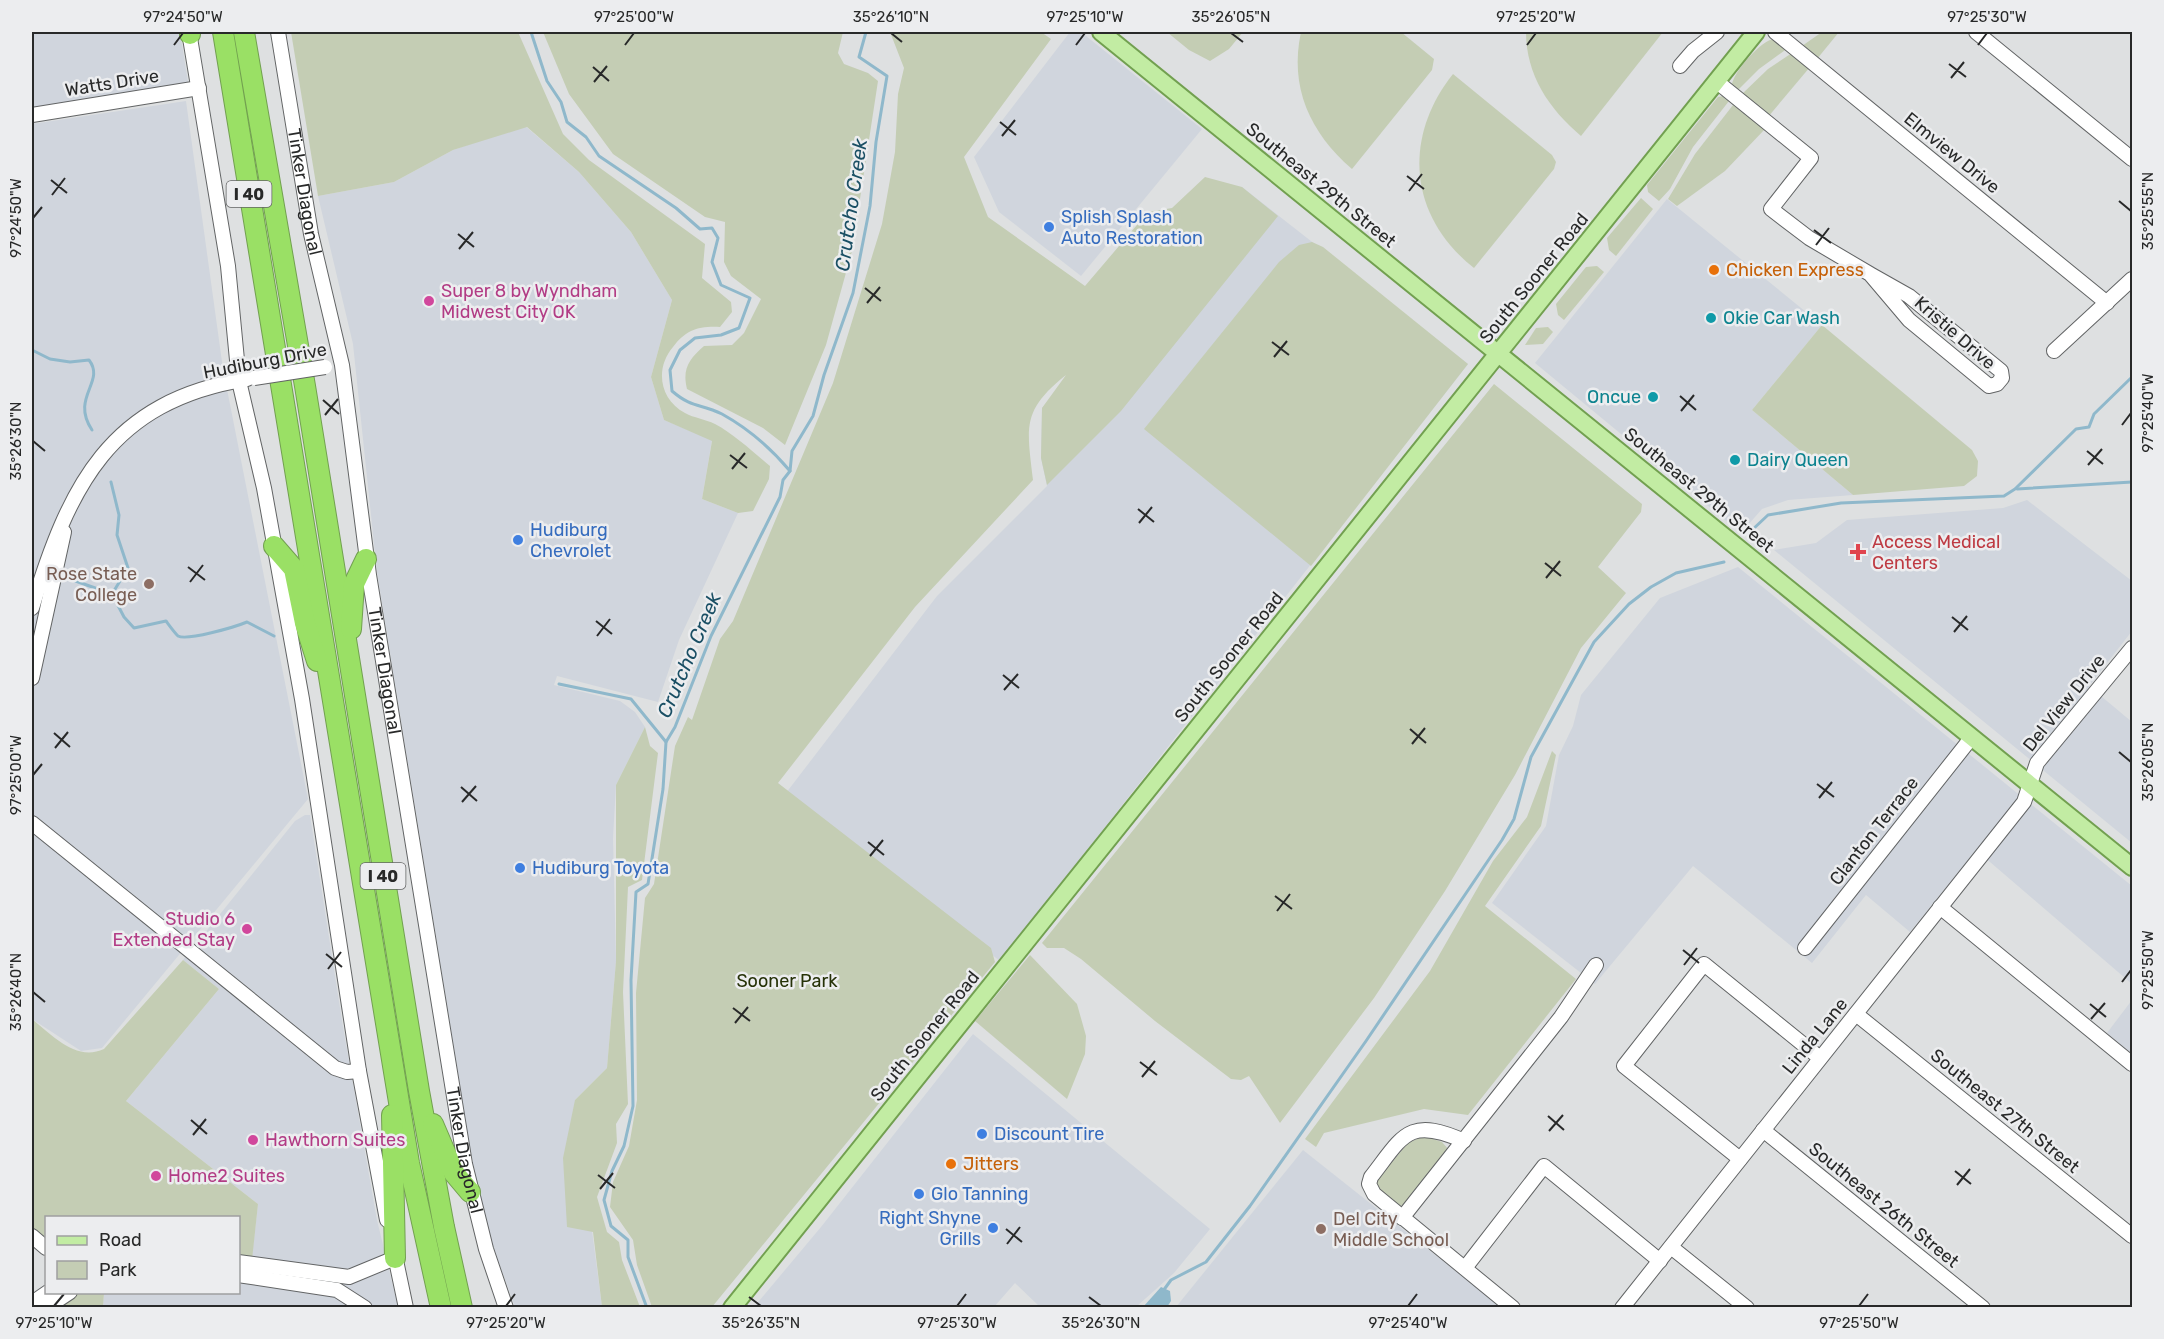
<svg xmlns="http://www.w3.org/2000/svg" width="2164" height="1339" viewBox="0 0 2164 1339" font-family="Rubik,sans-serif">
<rect width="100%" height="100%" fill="#dee0e1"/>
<!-- built -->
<g fill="#d0d5dd">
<path d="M32,32H180L188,82L32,109Z"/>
<path d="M1070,32H1081L1202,129L1081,276L999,212L974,157Z"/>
<path d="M186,101L223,369L308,799L102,1048L81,1051L32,1019V124Z"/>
<path d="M511,114L579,172L631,232L672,300L651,377L664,420L712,440L702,499L738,513L679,640L658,702L557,676L554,685L620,701L635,712L645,727L616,785L613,838L616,961L607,1068L575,1100L602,1307H515L484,1222L470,1147L377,572L353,344L318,196L394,182L453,150L491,137Z"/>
<path d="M1242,187L1468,364L1000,961L786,793L937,596L1047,486L1041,458L1042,408Z"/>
<path d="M1667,199L1822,325L1752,410L1853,495L1788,500L1762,509L1741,533L1535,363Z"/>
<path d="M2027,500L2132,581V631L2089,686L2132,722V843L1774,550L1816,543L1847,520L2003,508Z"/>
<path d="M1738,567L2132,886V984L1976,850L1910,932L1866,895L1812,963L1693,866L1595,984L1492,903L1546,826L1559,755L1573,726L1581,695L1660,598Z"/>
<path d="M305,815H310L343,1027L377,1220L398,1307L103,1308L104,1293L238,1292L239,1281L249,1282L258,1204L126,1101L219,989L183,960L295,821Z"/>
<path d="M2132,1000V1054L2107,1033Z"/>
<path d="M973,1034L1210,1229L1174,1273L1136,1307H1040L1015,1283L994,1307H754L821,1227Z"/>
<path d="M1303,1150L1501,1307H1176Z"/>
</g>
<!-- green -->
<g fill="#c4cdb4">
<path d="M291,32H518L563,134L589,160L705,244L702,278L731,302L732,312L720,327C698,326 686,330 673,347C655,368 659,399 685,413C694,418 705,419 715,424C734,434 753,452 770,466L769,479L753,511L738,513L702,499L712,441L664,420L651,377L672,300L631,232L579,172L527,127L453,150L394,182L318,196Z"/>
<path d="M543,32H843L838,53L844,64L868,73L878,81L852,251L826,345L785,445L763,428L687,389C682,369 689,359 704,346L732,345L744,333L761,299L731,276L724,262L725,222L705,217L613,154L569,94Z"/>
<path d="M890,32H1041L1051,39L964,157L988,217L1085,286L1148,212L1172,208L1205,177L1242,187L1278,216L1121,411L1047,485L1041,458L1042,408L1066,375C1021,411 1027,427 1033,480L915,607L778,783L991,948L995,962L712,1307H652L637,1265L633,1240L610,1207L613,1182L629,1146L637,1100L636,993L645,898L654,884L675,746L688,717L692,720L720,639L733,621L833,383L882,224L895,152L898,94L904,68Z"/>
<path d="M1167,32H1243L1229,49L1210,61L1189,50Z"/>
<path d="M1301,32H1401L1434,59L1432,70L1352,169C1310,133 1289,87 1301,32Z"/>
<path d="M1526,32H1663L1581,136C1549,109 1526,75 1526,32Z"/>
<path d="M1822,32H1839L1817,59L1802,46Z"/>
<path d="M1774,39L1788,48L1759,69L1737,91L1732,88C1729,76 1762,39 1774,39Z"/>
<path d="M1792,53L1810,67L1768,117L1741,95L1768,69Z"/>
<path d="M1453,74L1552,155L1556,162L1554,169L1474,268C1409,217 1402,138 1453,74Z"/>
<path d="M1723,96L1729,101L1693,147L1670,189L1659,201L1648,192L1647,185L1718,97Z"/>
<path d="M1733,105L1765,129L1725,171L1677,206L1668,199L1695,154Z"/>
<path d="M1641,198L1653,209L1616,256L1609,250L1607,238Z"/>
<path d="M1312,242L1323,247L1468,364L1311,566L1144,429L1279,262L1299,245Z"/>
<path d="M1597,266L1604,272L1564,320L1558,315L1556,304L1586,267Z"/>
<path d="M1822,325L1972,450L1978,461L1977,476L1964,486L1853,495L1752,410Z"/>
<path d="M1548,327L1553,332L1543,344L1525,345L1536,328Z"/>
<path d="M1494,384L1642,504L1641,512L1598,567L1626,593L1581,648L1515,775L1445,891L1374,998L1280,1123L1249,1076L1241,1080L1231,1079L1155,1021L1081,959L1064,948H1047L1042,943Z"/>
<path d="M645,727L650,746L658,753L642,880L628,887L623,992L628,1104L616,1124L617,1143L597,1197L607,1232L619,1242L622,1260L640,1307H602L593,1232L567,1227L563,1158L575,1100L607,1068L616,961V785Z"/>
<path d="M1552,751L1556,755L1541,826L1485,906L1576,979L1468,1115L1424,1109L1324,1133L1316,1147L1305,1139L1430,971L1493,861L1527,817Z"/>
<path d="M1030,955L1077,1004L1086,1036L1085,1054L1067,1099L975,1021Z"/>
<path d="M183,960L219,989L126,1101L258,1204L252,1260L239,1259L238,1218H46V1241L32,1229V1019C52,1035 76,1062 104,1049Z"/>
<path d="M1424,1136L1442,1142L1448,1149L1406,1203L1397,1208L1376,1189V1181L1408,1143Z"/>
<path d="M79,1293H104L103,1307L57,1308Z"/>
</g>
<!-- water -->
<path fill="#8fb8cb" d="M1161,1287L1170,1291L1171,1301L1167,1307H1143Z"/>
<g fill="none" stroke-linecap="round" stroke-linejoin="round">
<!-- stream -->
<g stroke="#8fb8cb" stroke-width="3">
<path d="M531,32L547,81L561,102L567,122L586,137L599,156L676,208L700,229L712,228L718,238L712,262L721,285L750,298L739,328L721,335L695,338L680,350L670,370L672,391C693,409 700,403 722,414C749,429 770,447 790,471"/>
<path d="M32,350L50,359L70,362L89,360C106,382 70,397 92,430"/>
<path d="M111,482L119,515L117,535L128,568L112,594L124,617L134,628L166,621C169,625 174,632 178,636C187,641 235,627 247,622L274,636"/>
<path d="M2017,489L2132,482"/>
<path d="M1751,531L1768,515L1841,503L2004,496L2015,489L2076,429L2089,427L2094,414L2132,377"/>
<path d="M67,578L112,594"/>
<path d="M559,684L631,699L666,742"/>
<path d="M1163,1291L1171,1280L1206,1262L1250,1206L1366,1041L1502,840L1514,819L1531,757L1594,642L1629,604L1651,587L1676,573L1724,562"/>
<path d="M647,1308L628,1257V1240L611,1226L604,1200L612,1171L624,1146L633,1106L631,980L636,892L648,884L663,789L666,742L675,727L711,636L780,497L783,480L790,471L792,451L813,416L824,375L853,293L870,206L876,142L887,76L859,57L866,32"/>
</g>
<!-- minor casing -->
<g stroke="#626465" stroke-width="16">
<g id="minor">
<path d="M189,32L228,266L239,381L264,488L302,699L359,1071L387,1220"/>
<path id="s1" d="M278,32L311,234L342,365L369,575L465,1164L486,1249L506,1308"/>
<path d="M1775,32L2107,303"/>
<path d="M1976,32L2132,159"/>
<path d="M1680,66L1693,51L1717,32"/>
<path d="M1716,81L1811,158L1771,209L1809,238L1870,274L1909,320L1989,386L1997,384L2002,378L2001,371L1909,296L1870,274"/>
<path d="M32,115L199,88"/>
<path d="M2054,351L2132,279"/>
<path d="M32,608C69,487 109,401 247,379"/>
<path d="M32,678L64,532"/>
<path d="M32,823L335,1068L347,1072L359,1071"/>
<path d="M1940,907L2132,1064"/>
<path d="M1805,948L1972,737"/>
<path d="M1856,1014L2132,1236"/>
<path d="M1763,1130L1983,1308"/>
<path d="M1464,1141C1408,1116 1403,1136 1371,1177L1369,1184L1374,1194L1513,1308"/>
<path d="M1740,1159L1624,1066L1704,964L1820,1058"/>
<path d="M1402,1218L1561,1017L1596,965"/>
<path d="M32,1236L46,1248"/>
<path d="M1671,1247L1747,1308"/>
<path d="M394,1251L406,1308"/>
<path d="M238,1262L349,1277L395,1258"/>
<path d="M1465,1268L1544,1166L1660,1261"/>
<path d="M238,1275L337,1290L365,1308"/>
<path d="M32,1303L48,1292"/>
<path d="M46,1308L70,1292"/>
<path d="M1622,1308L2024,802L2037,763L2132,648"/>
</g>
</g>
<!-- major casing -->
<g stroke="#72a050" stroke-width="20">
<g id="major">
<path d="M1101,32L2132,867"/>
<path d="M732,1308L1756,32"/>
</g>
</g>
<!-- highway casing -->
<g stroke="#72a050" stroke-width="22">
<g id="highway">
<path d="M190,32V34"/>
<path d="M223,32L409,1163L441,1308"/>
<path d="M244,32L305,386L419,1091L444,1227L462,1308"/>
<path d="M274,546L294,569L305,623L317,661"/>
<path d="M351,629L354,584L366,559"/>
<path d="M392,1115L395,1258"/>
<path d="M433,1124L454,1173L470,1192"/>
</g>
</g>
<!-- minor -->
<use href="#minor" stroke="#fff" stroke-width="14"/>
<!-- major -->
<use href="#major" stroke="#c2eca3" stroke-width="16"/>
<!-- highway -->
<use href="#highway" stroke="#9ae065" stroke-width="20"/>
<!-- minor-bridge casing -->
<g stroke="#626465" stroke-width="16" stroke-linecap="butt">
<path id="minor-bridge" d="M254,378L325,367"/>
</g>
<!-- minor-bridge -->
<use href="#minor-bridge" stroke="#fff" stroke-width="14"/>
</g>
<!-- ticks -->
<path fill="none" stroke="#282929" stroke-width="2" d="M891,33L902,42M1231,33L1243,42M174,45L183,33M625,45L634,33M1076,45L1085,33M1527,45L1536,33M1978,45L1987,33M1949,64L1966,77M593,67L609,81M1951,78L1964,62M594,82L607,66M1000,122L1016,135M1002,136L1015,120M1407,176L1424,189M51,180L67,193M1409,191L1422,174M52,195L65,178M2119,201L2131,211M33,218L42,207M1814,230L1831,243M458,234L474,247M1816,245L1829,228M459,249L473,232M865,288L881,301M867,303L880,287M1272,342L1289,355M1274,357L1287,341M1680,396L1696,410M323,400L339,414M1681,411L1694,395M325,415L338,399M2122,425L2131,413M33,441L45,451M2087,451L2103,464M730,455L747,468M2088,465L2102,449M732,469L745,453M1138,509L1154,522M1139,523L1152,507M1545,563L1561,576M188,567L205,580M1546,578L1560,561M190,582L203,565M1952,617L1968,630M596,621L612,634M1954,632L1967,616M597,636L610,619M1003,675L1019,688M1004,690L1018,674M1410,729L1426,743M54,733L70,747M1412,744L1425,728M55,748L68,732M2119,752L2131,762M33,775L42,764M1817,784L1834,797M461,787L477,801M1819,798L1832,782M462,802L476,786M868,842L884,855M870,856L883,840M1275,896L1292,909M1277,911L1290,894M1683,950L1699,963M326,954L342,967M1684,965L1697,948M328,969L341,952M2122,982L2131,970M33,992L45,1002M2090,1004L2106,1017M733,1008L750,1021M2091,1019L2105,1003M735,1023L748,1007M1140,1062L1157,1075M1142,1077L1155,1061M1548,1116L1564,1130M191,1120L207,1134M1549,1131L1563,1115M193,1135L206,1119M1955,1171L1971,1184M598,1175L615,1188M1957,1185L1970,1169M600,1189L613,1173M1006,1229L1022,1242M1007,1244L1020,1227M749,1297L761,1306M1089,1297L1101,1306M54,1306L64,1294M506,1306L515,1294M957,1306L966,1294M1408,1306L1417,1294M1859,1306L1868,1294"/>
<!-- markers -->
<g fill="#3f7fe0" stroke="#ecedef" stroke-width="2">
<circle cx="1049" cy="227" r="6"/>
<circle cx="518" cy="540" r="6"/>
<circle cx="520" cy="868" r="6"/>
<circle cx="982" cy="1134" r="6"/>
<circle cx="919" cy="1194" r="6"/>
<circle cx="993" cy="1228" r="6"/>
</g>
<g fill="#e8710a" stroke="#ecedef" stroke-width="2">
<circle cx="1714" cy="270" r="6"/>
<circle cx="951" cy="1164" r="6"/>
</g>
<g fill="#d1479c" stroke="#ecedef" stroke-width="2">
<circle cx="429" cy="301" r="6"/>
<circle cx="247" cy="929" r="6"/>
<circle cx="253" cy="1140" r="6"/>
<circle cx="156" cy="1176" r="6"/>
</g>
<g fill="#0f9aa8" stroke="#ecedef" stroke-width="2">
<circle cx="1711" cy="318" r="6"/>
<circle cx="1653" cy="397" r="6"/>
<circle cx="1735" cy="460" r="6"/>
</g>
<path fill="#e0444e" stroke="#ecedef" stroke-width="2" d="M1855 543h6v6h6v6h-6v6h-6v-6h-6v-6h6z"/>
<g fill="#8d6e63" stroke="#ecedef" stroke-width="2">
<circle cx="149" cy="584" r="6"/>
<circle cx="1321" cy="1229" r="6"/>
</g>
<g text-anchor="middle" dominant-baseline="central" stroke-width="5" stroke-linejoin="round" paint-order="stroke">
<!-- shield labels -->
<g fill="#ecedef" stroke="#636464" stroke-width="1.5">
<rect x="226.5" y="181" width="45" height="26" rx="4.5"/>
<rect x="360.5" y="863" width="45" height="26" rx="4.5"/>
</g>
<g font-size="16" font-weight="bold" fill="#282929">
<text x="249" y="194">I 40</text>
<text x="383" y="876">I 40</text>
</g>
<!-- street labels -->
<g font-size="18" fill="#282929" stroke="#ecedef">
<text transform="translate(112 83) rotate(-9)">Watts Drive</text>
<text transform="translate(1952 153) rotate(39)">Elmview Drive</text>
<text transform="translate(1321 185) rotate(39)">Southeast 29th Street</text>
<text stroke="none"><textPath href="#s1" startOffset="162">Tinker Diagonal</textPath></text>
<text transform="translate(1534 278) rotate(-51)">South Sooner Road</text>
<text transform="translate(1955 333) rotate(41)">Kristie Drive</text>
<text transform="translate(265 361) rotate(-11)">Hudiburg Drive</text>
<text transform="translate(1699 490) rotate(39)">Southeast 29th Street</text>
<text transform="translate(1229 657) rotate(-51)">South Sooner Road</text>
<text stroke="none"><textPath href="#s1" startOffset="648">Tinker Diagonal</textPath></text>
<text transform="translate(2064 703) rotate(-51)">Del View Drive</text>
<text transform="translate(1874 831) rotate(-52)">Clanton Terrace</text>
<text transform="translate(925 1036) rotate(-51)">South Sooner Road</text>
<text transform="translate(1815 1036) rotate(-51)">Linda Lane</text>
<text transform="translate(2005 1111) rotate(39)">Southeast 27th Street</text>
<text stroke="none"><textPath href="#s1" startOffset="1134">Tinker Diagonal</textPath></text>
<text transform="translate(1884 1205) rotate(39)">Southeast 26th Street</text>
</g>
<!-- shop labels -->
<g font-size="18" fill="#366cbe" stroke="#ecedef" text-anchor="start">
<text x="1061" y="217">Splish Splash<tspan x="1061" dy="21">Auto Restoration</tspan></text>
<text x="530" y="530">Hudiburg<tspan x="530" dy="21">Chevrolet</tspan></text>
<text x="532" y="868">Hudiburg Toyota</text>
<text x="994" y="1134">Discount Tire</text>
<text x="931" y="1194">Glo Tanning</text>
<text x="981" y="1218" text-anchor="end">Right Shyne<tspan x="981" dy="21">Grills</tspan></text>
</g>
<!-- food labels -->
<g font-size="18" fill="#c56008" stroke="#ecedef" text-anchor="start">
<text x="1726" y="270">Chicken Express</text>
<text x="963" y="1164">Jitters</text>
</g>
<!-- hotel labels -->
<g font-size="18" fill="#b23c85" stroke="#ecedef" text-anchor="start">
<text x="441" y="291">Super 8 by Wyndham<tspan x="441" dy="21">Midwest City OK</tspan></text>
<text x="235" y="919" text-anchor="end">Studio 6<tspan x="235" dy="21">Extended Stay</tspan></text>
<text x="265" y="1140">Hawthorn Suites</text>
<text x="168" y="1176">Home2 Suites</text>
</g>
<!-- culture labels -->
<g font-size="18" fill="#0d838f" stroke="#ecedef" text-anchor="start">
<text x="1723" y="318">Okie Car Wash</text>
<text x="1641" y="397" text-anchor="end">Oncue</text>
<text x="1747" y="460">Dairy Queen</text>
</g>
<!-- health labels -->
<g font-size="18" fill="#be3a42" stroke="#ecedef" text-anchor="start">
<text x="1872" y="542">Access Medical<tspan x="1872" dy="21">Centers</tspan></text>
</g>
<!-- education labels -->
<g font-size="18" fill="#785e54" stroke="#ecedef" text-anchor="end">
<text x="137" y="574">Rose State<tspan x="137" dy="21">College</tspan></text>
<text x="1333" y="1219" text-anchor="start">Del City<tspan x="1333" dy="21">Middle School</tspan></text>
</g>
<!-- park labels -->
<g font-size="18" fill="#263208" stroke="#ecedef">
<text x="787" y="981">Sooner Park</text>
</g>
<!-- water labels -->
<g font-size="20" font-style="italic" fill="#1a4f64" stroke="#ecedef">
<text transform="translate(851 205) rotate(-82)">Crutcho Creek</text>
<text transform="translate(689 655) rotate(-67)">Crutcho Creek</text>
</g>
</g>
<!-- border -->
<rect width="2164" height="1339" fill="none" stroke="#ecedef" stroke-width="66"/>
<!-- legend -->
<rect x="45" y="1216" width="195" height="78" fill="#ecedef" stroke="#9e9fa0" stroke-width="1.5"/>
<rect x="57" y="1236" width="30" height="9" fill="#c2eca3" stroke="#9e9fa0" stroke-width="1.5"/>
<text x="99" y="1246" font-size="18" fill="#282929">Road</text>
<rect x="57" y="1261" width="30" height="18" fill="#c4cdb4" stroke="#9e9fa0" stroke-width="1.5"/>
<text x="99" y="1276" font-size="18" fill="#282929">Park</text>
<rect x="33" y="33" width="2098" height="1273" fill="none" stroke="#282929" stroke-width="2"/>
<g font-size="15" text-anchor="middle" fill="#282929">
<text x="183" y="22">97°24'50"W</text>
<text x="634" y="22">97°25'00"W</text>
<text x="891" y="22">35°26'10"N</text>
<text x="1085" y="22">97°25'10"W</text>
<text x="1231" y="22">35°26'05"N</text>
<text x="1536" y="22">97°25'20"W</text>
<text x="1987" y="22">97°25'30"W</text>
<text transform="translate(2148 211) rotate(-90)" y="5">35°25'55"N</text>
<text transform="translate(16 218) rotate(-90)" y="5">97°24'50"W</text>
<text transform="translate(2148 413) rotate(-90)" y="5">97°25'40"W</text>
<text transform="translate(16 441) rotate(-90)" y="5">35°26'30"N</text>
<text transform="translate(2148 762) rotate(-90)" y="5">35°26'05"N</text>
<text transform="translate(16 775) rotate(-90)" y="5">97°25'00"W</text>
<text transform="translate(2148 970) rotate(-90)" y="5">97°25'50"W</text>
<text transform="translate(16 992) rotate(-90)" y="5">35°26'40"N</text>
<text x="54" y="1328">97°25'10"W</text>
<text x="506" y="1328">97°25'20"W</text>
<text x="761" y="1328">35°26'35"N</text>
<text x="957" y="1328">97°25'30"W</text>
<text x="1101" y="1328">35°26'30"N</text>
<text x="1408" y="1328">97°25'40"W</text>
<text x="1859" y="1328">97°25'50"W</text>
</g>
</svg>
